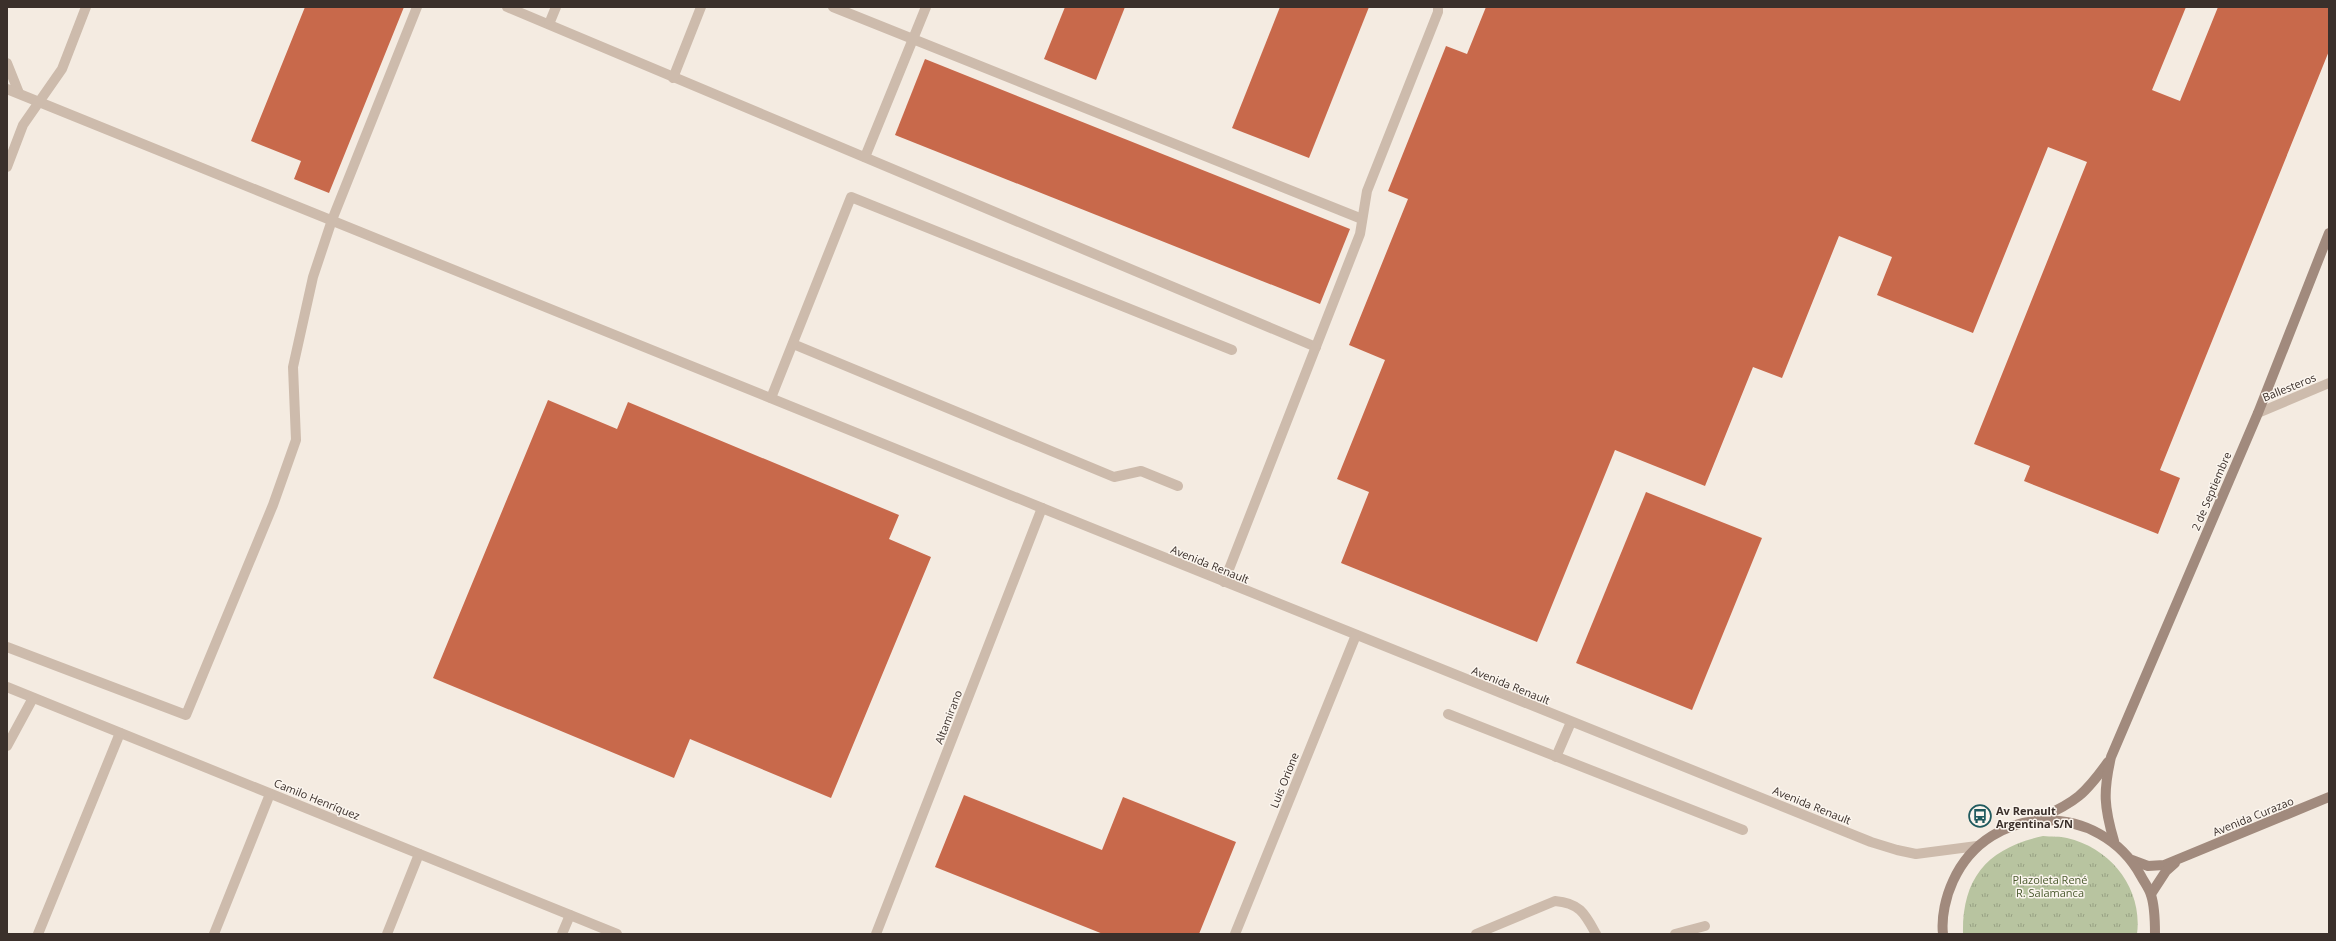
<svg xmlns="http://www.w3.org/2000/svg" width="2336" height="941" viewBox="0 0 2336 941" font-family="'Open Sans',sans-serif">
<defs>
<pattern id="park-tufts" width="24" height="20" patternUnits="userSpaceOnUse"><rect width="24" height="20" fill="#b8c4a0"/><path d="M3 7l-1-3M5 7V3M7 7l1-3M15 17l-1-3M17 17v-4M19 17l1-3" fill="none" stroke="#97a083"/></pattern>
</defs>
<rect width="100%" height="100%" fill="#f4ebe1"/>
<!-- park -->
<path fill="url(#park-tufts)" d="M2043,836C2051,837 2060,836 2067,838C2111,848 2143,889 2137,934H1963C1962,877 1988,848 2043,836Z"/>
<!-- building -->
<g fill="#c8694b">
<path d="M305,7H404L329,193L294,179L301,161L251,141Z"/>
<path d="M1065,7H1125L1096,80L1044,59Z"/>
<path d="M1280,7H1369L1309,158L1232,128Z"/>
<path d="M1486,7H2186L2152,90L2180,101L2218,7H2329V51L2160,470L2180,478L2158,534L2024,481L2030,466L1974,444L2087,162L2048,147L1973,333L1877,295L1892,257L1839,236L1782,378L1753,367L1705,486L1615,450L1537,642L1341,563L1369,492L1337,479L1385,360L1349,345L1408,199L1388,191L1446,46L1467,54Z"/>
<path d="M925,59L1350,229L1320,304L895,135Z"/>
<path d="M548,400L617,429L628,402L899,515L889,539L931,557L831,798L690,739L674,778L433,678Z"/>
<path d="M1646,492L1762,538L1692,710L1576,663Z"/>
<path d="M964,795L1102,850L1123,797L1236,842L1199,934H1103L935,867Z"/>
</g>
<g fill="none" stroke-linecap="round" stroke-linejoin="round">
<!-- lane -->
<g stroke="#cdbbac" stroke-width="10">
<path d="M507,7L1316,347"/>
<path d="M833,7L1362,219"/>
<path d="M549,24L556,7"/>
<path d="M7,63L19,93"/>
<path d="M673,78L701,7"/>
<path d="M7,89L1042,508"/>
<path d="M865,157L926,7"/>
<path d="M7,167L23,125L62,69L86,7"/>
<path d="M793,344L1114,477L1141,471L1178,486"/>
<path d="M771,398L851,197L1232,350"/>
<path d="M1224,582L1360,234L1367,191L1438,12V7"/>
<path d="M7,647L186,715L273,505L296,440L293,367L313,277L332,220L417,7"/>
<path d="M1448,714L1743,830"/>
<path d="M7,746L33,698"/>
<path d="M1556,757L1571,722"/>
<path d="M1476,934L1555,901C1580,903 1585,914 1596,934"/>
<path d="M1675,934L1705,926"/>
</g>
<!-- street -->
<g stroke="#cdbbac" stroke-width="10">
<path d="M2258,413L2329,383"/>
<path d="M7,687L617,934"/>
<path d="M38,934L120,733"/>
<path d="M214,934L270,794"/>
<path d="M387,934L419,854"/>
<path d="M562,934L570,915"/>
<path d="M876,934L1042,508L1871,842L1897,850L1916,854L1977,846"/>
<path d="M1235,934L1356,635"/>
</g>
<!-- secondary -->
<g stroke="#a18a7d" stroke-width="10">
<path d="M2040,818C2076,802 2085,794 2108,762"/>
<path d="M2114,841C2104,807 2103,792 2111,757L2258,413L2329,233"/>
<path d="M2132,860L2148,866L2164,865L2329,797"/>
<path d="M2151,894L2166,871L2175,863"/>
<path d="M1943,934C1941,917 1946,896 1953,881C1989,801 2100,801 2141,876C2144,882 2149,888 2151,895C2155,907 2155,921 2155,934"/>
</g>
</g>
<!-- icons -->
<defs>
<g id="bus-ring" transform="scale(1.15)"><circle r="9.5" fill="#fbf5ee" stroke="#1f5a5e" stroke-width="1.5"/><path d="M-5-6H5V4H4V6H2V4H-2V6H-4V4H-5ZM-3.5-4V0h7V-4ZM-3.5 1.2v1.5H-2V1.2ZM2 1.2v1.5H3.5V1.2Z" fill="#1f5a5e"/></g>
</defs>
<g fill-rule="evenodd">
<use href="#bus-ring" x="1980" y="816"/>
</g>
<g text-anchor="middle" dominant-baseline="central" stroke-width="3" stroke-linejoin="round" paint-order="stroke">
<!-- street labels -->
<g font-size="11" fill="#3b302b" stroke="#fbf5ee">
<text transform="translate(2289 387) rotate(-22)">Ballesteros</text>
<text transform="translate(2211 491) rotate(-67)">2 de Septiembre</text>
<text transform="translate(1210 564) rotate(22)">Avenida Renault</text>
<text transform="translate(1511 685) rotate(22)">Avenida Renault</text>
<text transform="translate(948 717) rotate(-69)">Altamirano</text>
<text transform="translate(1284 780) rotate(-68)">Luis Orione</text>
<text transform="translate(317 799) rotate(22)">Camilo Henríquez</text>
<text transform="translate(1812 805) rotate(22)">Avenida Renault</text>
<text transform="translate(2253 816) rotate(-22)">Avenida Curazao</text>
</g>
<!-- poi labels -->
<g font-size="11" font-weight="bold" fill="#3b302b" stroke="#fbf5ee" text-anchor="start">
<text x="1996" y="810">Av Renault<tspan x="1996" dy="13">Argentina S/N</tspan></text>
</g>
<!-- park labels -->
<g font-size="11" fill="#4a5a2e" stroke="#fbf5ee">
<text x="2050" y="879">Plazoleta René<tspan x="2050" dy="13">R. Salamanca</tspan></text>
</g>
</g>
<!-- border -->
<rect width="2336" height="941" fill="none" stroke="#3b302b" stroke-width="16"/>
</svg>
